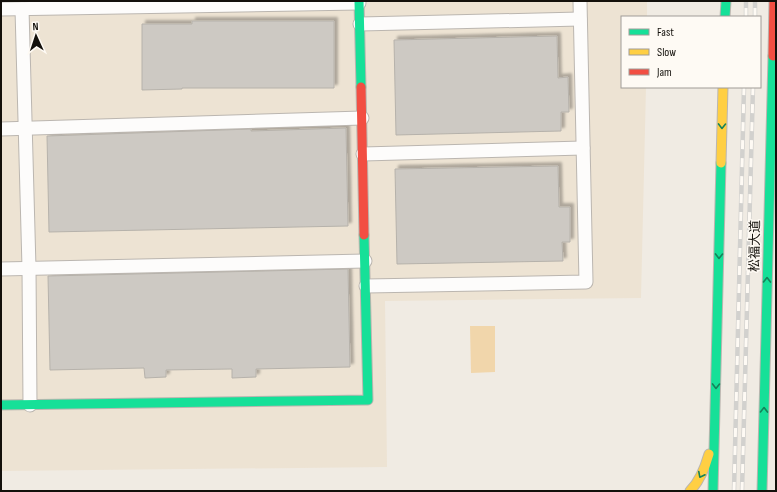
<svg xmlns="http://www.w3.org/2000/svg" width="777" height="492" viewBox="0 0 777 492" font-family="'Sofia Sans Condensed','Noto Sans SC',sans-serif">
<defs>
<filter id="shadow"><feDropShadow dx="3.5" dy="-3.5" stdDeviation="1" flood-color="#0004"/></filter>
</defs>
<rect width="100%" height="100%" fill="#f0ebe3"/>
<!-- built -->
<path fill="#ede3d3" d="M1,1H647V17H622V87H646L641,298L385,301L387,467L1,471Z"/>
<!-- green -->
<path fill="#f1d6ab" d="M470,326H495V372L471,373Z"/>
<!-- building -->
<g fill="#cdc9c3" stroke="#b6b2ab" filter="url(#shadow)">
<path d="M192,21H334V88H182V89L142,90V24H192Z"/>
<path d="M557,36L558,78L568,77L569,112H561V131L396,135L394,40Z"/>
<path d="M346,128L348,226L49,232L47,136L251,129V131Z"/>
<path d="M558,166L559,207H570V242H562L563,261L397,264L395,169Z"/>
<path d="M348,269L350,367L256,369V377L232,378V369L166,370V377L145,378L144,368L50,370L48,276Z"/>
</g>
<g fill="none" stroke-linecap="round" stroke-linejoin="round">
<!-- street casing -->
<g stroke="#bbb6b0" stroke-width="15">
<g id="street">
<path d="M1,9L359,3"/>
<path d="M22,9L29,268L30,405"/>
<path d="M360,24L580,19"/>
<path d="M1,129L362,118"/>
<path d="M363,154L583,148"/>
<path d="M1,269L365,261"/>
<path d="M366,286L586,282L580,1"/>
</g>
</g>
<!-- fast casing -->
<g stroke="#bbb6b0" stroke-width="11">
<g id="fast">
<path d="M359,1L361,87"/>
<path d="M725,17L726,1"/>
<path d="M1,405L368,400L364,235"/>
<path d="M713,491L721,163"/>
<path d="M762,491L773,56"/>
</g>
</g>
<!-- slow casing -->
<g stroke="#bbb6b0" stroke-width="11">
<g id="slow">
<path d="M721,163L723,87"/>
<path d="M690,491C700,481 705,468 709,454"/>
</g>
</g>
<!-- jam casing -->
<g stroke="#bbb6b0" stroke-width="11">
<g id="jam">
<path d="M773,56L774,1"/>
<path d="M361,87L364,235"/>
</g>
</g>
<!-- street -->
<use href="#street" stroke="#fdfcfb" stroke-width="13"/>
<!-- fast -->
<use href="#fast" stroke="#16e098" stroke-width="9"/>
<!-- slow -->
<use href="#slow" stroke="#ffcf43" stroke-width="9"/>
<!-- jam -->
<use href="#jam" stroke="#f24e42" stroke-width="9"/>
<!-- rail casing -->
<g stroke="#d2d1ce" stroke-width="4.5">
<g id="rail">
<path d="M746,17V1"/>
<path d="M755,17V1"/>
<path d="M734,491L744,87"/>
<path d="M742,491L753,87"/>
</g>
</g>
<!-- rail -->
<use href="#rail" stroke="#fefaf4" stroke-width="3" stroke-dasharray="9" stroke-linecap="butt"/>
</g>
<!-- one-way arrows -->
<defs><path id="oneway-chevron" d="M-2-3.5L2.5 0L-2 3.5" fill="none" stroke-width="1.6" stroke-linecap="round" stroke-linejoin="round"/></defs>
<g stroke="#158259">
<use href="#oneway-chevron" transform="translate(722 126) rotate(91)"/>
<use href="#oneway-chevron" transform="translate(719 256) rotate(91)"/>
<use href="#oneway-chevron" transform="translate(767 280) rotate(-89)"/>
<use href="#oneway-chevron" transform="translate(716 386) rotate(91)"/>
<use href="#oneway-chevron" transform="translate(764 410) rotate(-89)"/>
<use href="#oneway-chevron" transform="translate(701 475) rotate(117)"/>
</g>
<g text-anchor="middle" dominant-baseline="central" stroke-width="3" stroke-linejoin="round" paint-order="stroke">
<!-- street labels -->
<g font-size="13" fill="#13100b" stroke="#fefaf4">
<text transform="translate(755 246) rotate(-89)">松福大道</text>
</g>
</g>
<!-- border -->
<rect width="777" height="492" fill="none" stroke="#13100b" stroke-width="4"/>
<!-- legend -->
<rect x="621" y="16" width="140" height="72" fill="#fefaf4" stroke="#a09c97"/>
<rect x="629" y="29" width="20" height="6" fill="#16e098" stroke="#a09c97"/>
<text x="657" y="36" font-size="12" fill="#13100b">Fast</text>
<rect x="629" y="49" width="20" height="6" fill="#ffcf43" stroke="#a09c97"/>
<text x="657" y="56" font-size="12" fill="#13100b">Slow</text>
<rect x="629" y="69" width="20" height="6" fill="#f24e42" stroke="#a09c97"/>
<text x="657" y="76" font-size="12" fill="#13100b">Jam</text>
<!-- north arrow -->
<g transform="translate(36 36) rotate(357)" stroke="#fefaf4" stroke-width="3" paint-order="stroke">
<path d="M0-3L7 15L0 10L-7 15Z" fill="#13100b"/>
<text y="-6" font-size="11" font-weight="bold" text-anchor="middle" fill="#13100b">N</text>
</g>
</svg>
